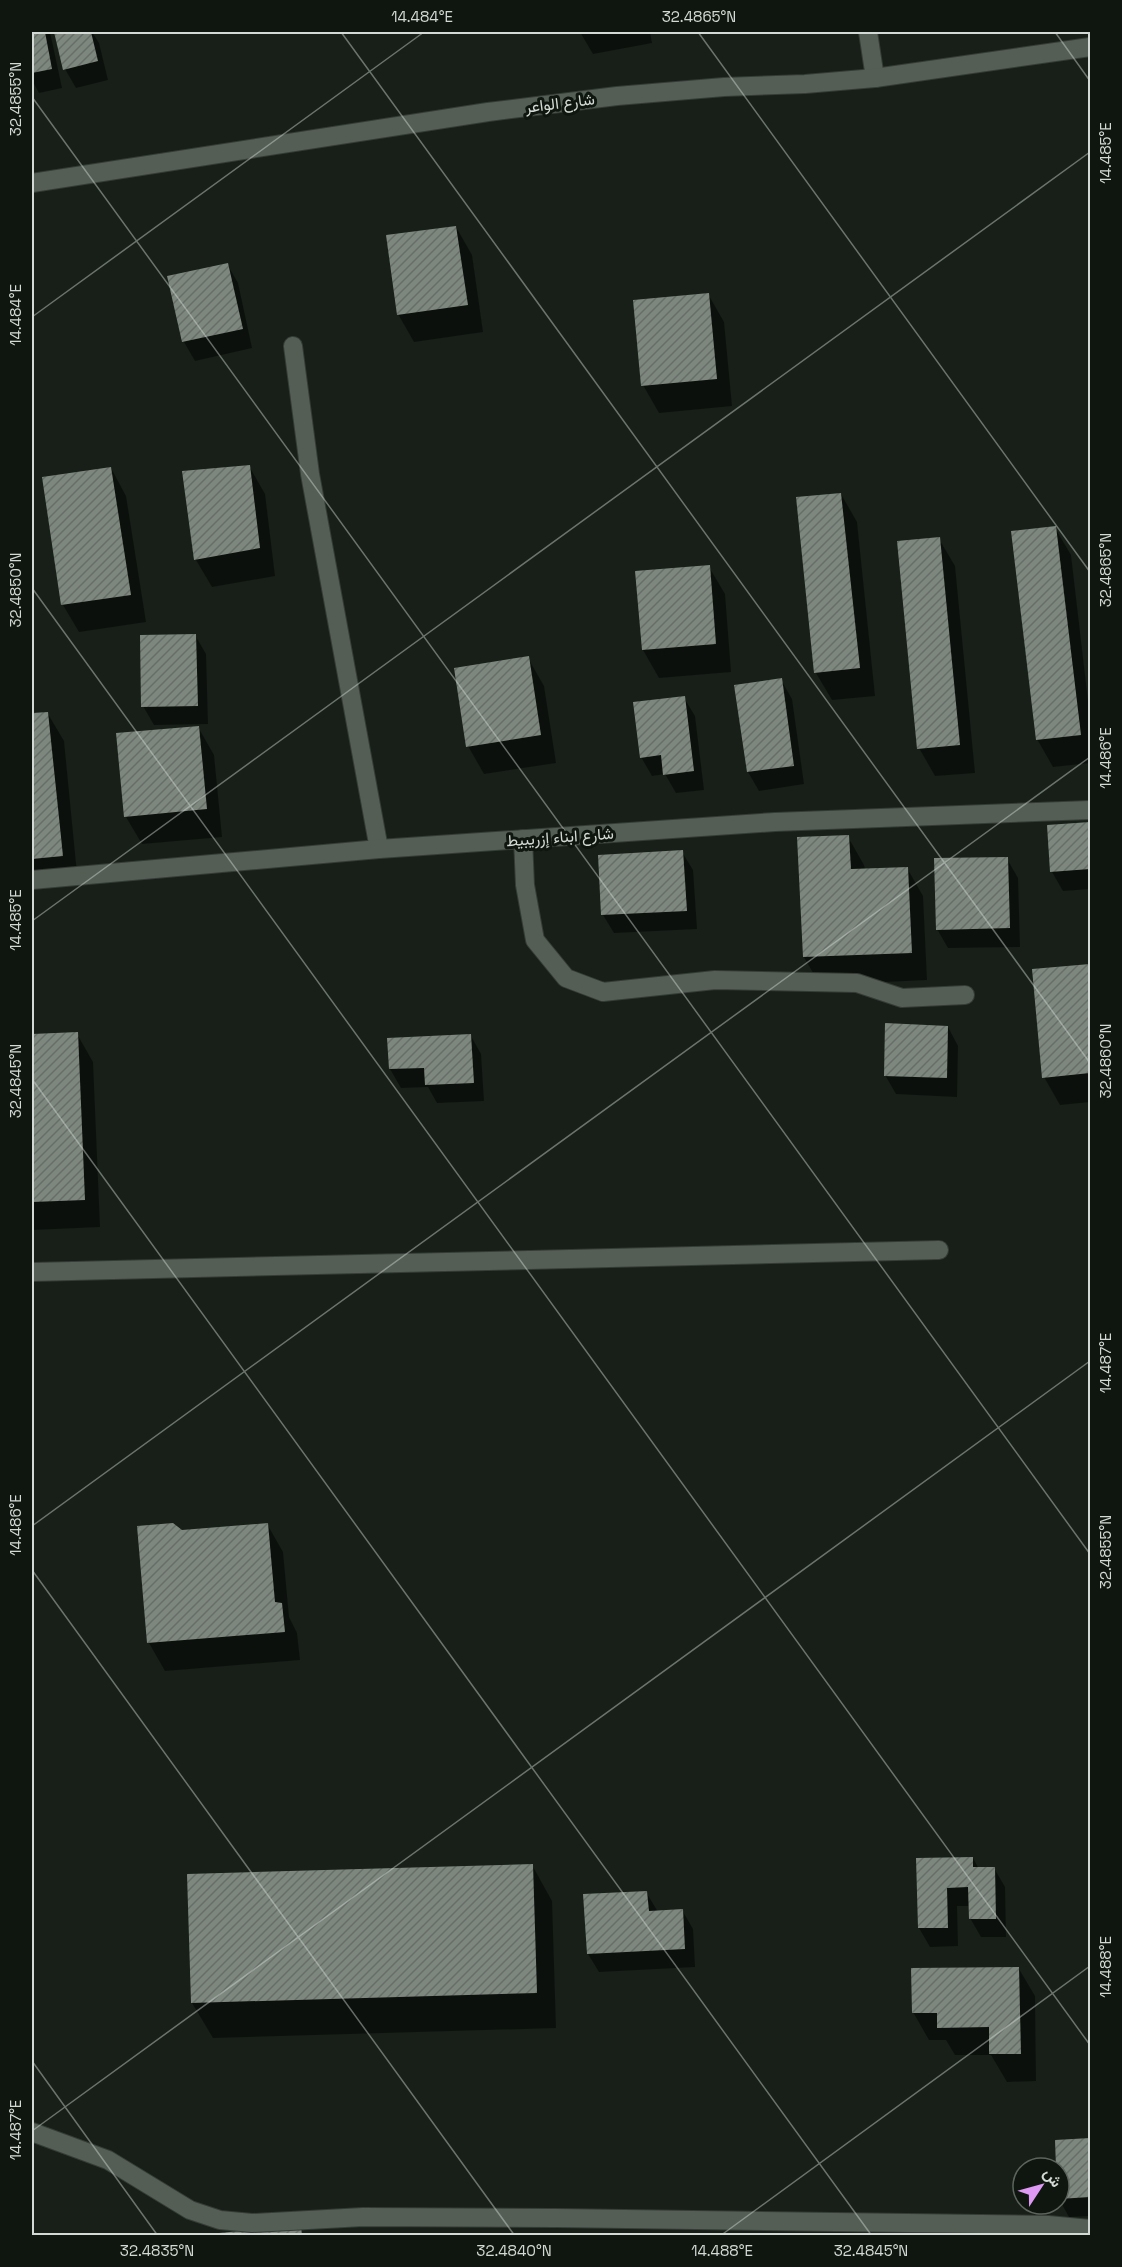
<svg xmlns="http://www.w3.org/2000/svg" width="1122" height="2267" viewBox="0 0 1122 2267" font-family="'Space Grotesk',Vazirmatn,sans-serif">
<defs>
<pattern id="building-hatch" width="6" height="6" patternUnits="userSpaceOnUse" patternTransform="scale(1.5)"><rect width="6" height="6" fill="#7d877e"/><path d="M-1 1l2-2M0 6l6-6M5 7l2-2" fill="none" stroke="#676e68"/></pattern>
</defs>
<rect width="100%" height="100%" fill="#171f18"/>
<!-- shadow -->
<g fill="#0007">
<path d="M32,32H50L62,88L39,93L32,80Z"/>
<path d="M61,32H92L99,43L108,80L76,88L65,69L56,33Z"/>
<path d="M580,32H650L652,43L593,54Z"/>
<path d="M456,227L472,255L483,332L414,342L398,314Z"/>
<path d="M227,264L238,283L252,348L195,361L184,342L169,277Z"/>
<path d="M708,294L724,322L732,406L659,413L643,385Z"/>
<path d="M249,466L265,494L275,576L212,587L196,560Z"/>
<path d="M111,468L126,496L146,622L79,632L63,605Z"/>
<path d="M841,494L857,522L875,696L832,700L816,673Z"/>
<path d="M1055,528L1071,555L1090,718V763L1053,767L1037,739Z"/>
<path d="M939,539L955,566L975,773L935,776L919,748Z"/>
<path d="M709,567L725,594L731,672L659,678L643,650L637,572Z"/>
<path d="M195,635L206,654L208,724L154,725L143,706Z"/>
<path d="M528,658L544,686L556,763L484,774L468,746Z"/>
<path d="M781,680L792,699L804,784L759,791L748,772L735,686Z"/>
<path d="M684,698L695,716L704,790L676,793L665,774L652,776L641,757Z"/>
<path d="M48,714L64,741L78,884L32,888V715Z"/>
<path d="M198,727L214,755L222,837L142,844L126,817Z"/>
<path d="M1090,824V889L1063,891L1052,872L1048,827Z"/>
<path d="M848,837L864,865L865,870L907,868L923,896L927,980L820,985L804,957L799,839Z"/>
<path d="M682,852L693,870L697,929L614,933L603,915Z"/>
<path d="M1007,859L1018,878L1020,947L948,948L937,929Z"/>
<path d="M1090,965V1102L1060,1105L1044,1077L1033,971Z"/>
<path d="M948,1027L958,1046L957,1097L896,1094L885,1075Z"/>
<path d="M77,1034L93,1062L100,1227L32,1230V1036Z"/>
<path d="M471,1036L481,1054L484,1101L437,1103L428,1087L401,1088L390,1069L389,1039Z"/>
<path d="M267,1524L283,1552L289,1617L297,1633L300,1660L165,1671L149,1643L139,1527L181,1532Z"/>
<path d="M973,1858L979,1869L994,1868L1005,1887L1006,1937H981L970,1918V1906H957L958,1946L930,1947L919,1928L918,1859Z"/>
<path d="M532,1865L552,1901L556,2028L213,2038L192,2003Z"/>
<path d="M646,1892L658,1912L682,1910L693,1929L695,1967L599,1972L588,1954Z"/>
<path d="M1019,1969L1035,1996L1036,2081L1007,2082L991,2055H955L946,2040H929L913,2012Z"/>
<path d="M1090,2140V2216L1069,2217L1059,2199L1056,2141Z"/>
</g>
<!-- building -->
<g fill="url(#building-hatch)">
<path d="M32,32H45L52,69L32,73Z"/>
<path d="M54,32H91L98,61L63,70Z"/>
<path d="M456,226L468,305L397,315L386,235Z"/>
<path d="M228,263L243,329L182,342L167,276Z"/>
<path d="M709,293L717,379L641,386L633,300Z"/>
<path d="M250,465L260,548L194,560L182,471Z"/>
<path d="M111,467L131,595L61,605L42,477Z"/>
<path d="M841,493L860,668L814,673L796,497Z"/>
<path d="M1056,526L1081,735L1036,740L1011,531Z"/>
<path d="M940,537L960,745L917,749L897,541Z"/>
<path d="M710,565L716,644L642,650L635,571Z"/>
<path d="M196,634L198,706L141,707L140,635Z"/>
<path d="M529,656L541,735L466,747L454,668Z"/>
<path d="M782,678L794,766L747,772L734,685Z"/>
<path d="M685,696L694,771L663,775L661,755L640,758L633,702Z"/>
<path d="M48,712L63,856L32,859V713Z"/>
<path d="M199,726L207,809L124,817L116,733Z"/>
<path d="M1090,822V869L1050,872L1047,825Z"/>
<path d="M849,835L851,869L908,867L912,953L803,957L797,837Z"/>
<path d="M683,850L687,911L601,915L598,855Z"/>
<path d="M1008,857L1010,928L936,930L934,858Z"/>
<path d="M1090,964V1073L1042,1078L1032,969Z"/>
<path d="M885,1023L948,1026L947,1078L884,1076Z"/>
<path d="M78,1032L85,1200L32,1202V1034Z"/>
<path d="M471,1034L474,1083L425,1085L424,1068L389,1069L387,1038Z"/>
<path d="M173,1523L182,1530L268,1523L275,1602L282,1603L285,1632L147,1643L137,1526Z"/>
<path d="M973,1857V1867H995L996,1919H969L968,1887L947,1888L948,1928H918L916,1858Z"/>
<path d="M533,1864L537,1993L191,2003L187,1874Z"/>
<path d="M647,1891L649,1911L683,1909L685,1949L587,1954L583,1894Z"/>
<path d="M1019,1967L1021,2054H989V2027L937,2028V2013H912L911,1968Z"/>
<path d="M1090,2138V2197L1059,2199V2168H1056L1055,2140Z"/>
<path d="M301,2225L302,2236H219V2233Z"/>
</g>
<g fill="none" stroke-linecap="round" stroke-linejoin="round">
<!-- street casing -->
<g stroke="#353b36" stroke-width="20">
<g id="street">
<path d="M868,32L875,78"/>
<path d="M32,183L488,112L617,96L724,87L805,84L875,78L1090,47"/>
<path d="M293,346L310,474L379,849"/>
<path d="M523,839L525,885L535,940L566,978L603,992L715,980L857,983L902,998L965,995"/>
<path d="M32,880L379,849L775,822L1090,810"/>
<path d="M32,1272L939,1250"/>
<path d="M32,2132L108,2160L190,2210L220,2220L252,2223L363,2217L556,2218L1048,2225L1090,2229"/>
</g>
</g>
<!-- street -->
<use href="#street" stroke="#545e55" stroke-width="18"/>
</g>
<!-- ticks -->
<path fill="none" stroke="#d3d9d4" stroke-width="1.5" stroke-opacity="0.45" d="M341,32L1090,1063M698,32L1090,572M1055,32L1090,81M32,97L1090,1554M32,317L424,32M32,588L1090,2045M32,921L1090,152M32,1079L872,2236M32,1526L1090,757M32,1570L515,2236M32,2061L158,2236M32,2131L1090,1361M720,2236L1090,1966"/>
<g text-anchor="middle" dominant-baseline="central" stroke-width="6" stroke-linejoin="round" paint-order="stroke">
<!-- street labels -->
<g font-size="16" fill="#d3d9d4" stroke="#0e160f">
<text transform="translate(560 103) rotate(-7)">شارع الواعر</text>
<text transform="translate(560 837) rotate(-4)">شارع ابناء إزريبيط</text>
</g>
</g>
<!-- border -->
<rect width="1122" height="2267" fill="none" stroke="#0e160f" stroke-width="66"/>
<!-- north arrow -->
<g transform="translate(1041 2186) rotate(54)"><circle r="28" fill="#0e160f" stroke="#5d645e" stroke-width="1.5"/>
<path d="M0-4.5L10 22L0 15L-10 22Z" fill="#dd99f3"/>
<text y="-9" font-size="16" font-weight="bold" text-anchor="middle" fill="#d3d9d4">ش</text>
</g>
<rect x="33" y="33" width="1056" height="2201" fill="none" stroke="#d3d9d4" stroke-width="2"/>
<g font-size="15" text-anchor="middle" fill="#d3d9d4">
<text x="422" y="22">14.484°E</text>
<text x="699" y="22">32.4865°N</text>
<text transform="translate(16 99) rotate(-90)" y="5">32.4855°N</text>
<text transform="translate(1106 153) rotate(-90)" y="5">14.485°E</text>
<text transform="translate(16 315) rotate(-90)" y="5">14.484°E</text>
<text transform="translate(1106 570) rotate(-90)" y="5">32.4865°N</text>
<text transform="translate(16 590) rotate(-90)" y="5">32.4850°N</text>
<text transform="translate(1106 758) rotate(-90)" y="5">14.486°E</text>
<text transform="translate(16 920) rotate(-90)" y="5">14.485°E</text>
<text transform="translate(1106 1061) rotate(-90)" y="5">32.4860°N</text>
<text transform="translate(16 1081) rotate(-90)" y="5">32.4845°N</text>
<text transform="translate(1106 1363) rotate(-90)" y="5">14.487°E</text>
<text transform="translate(16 1525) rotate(-90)" y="5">14.486°E</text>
<text transform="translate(1106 1552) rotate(-90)" y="5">32.4855°N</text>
<text transform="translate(1106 1967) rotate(-90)" y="5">14.488°E</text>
<text transform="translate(16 2130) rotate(-90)" y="5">14.487°E</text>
<text x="157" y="2256">32.4835°N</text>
<text x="514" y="2256">32.4840°N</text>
<text x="722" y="2256">14.488°E</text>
<text x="871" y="2256">32.4845°N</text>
</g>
</svg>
